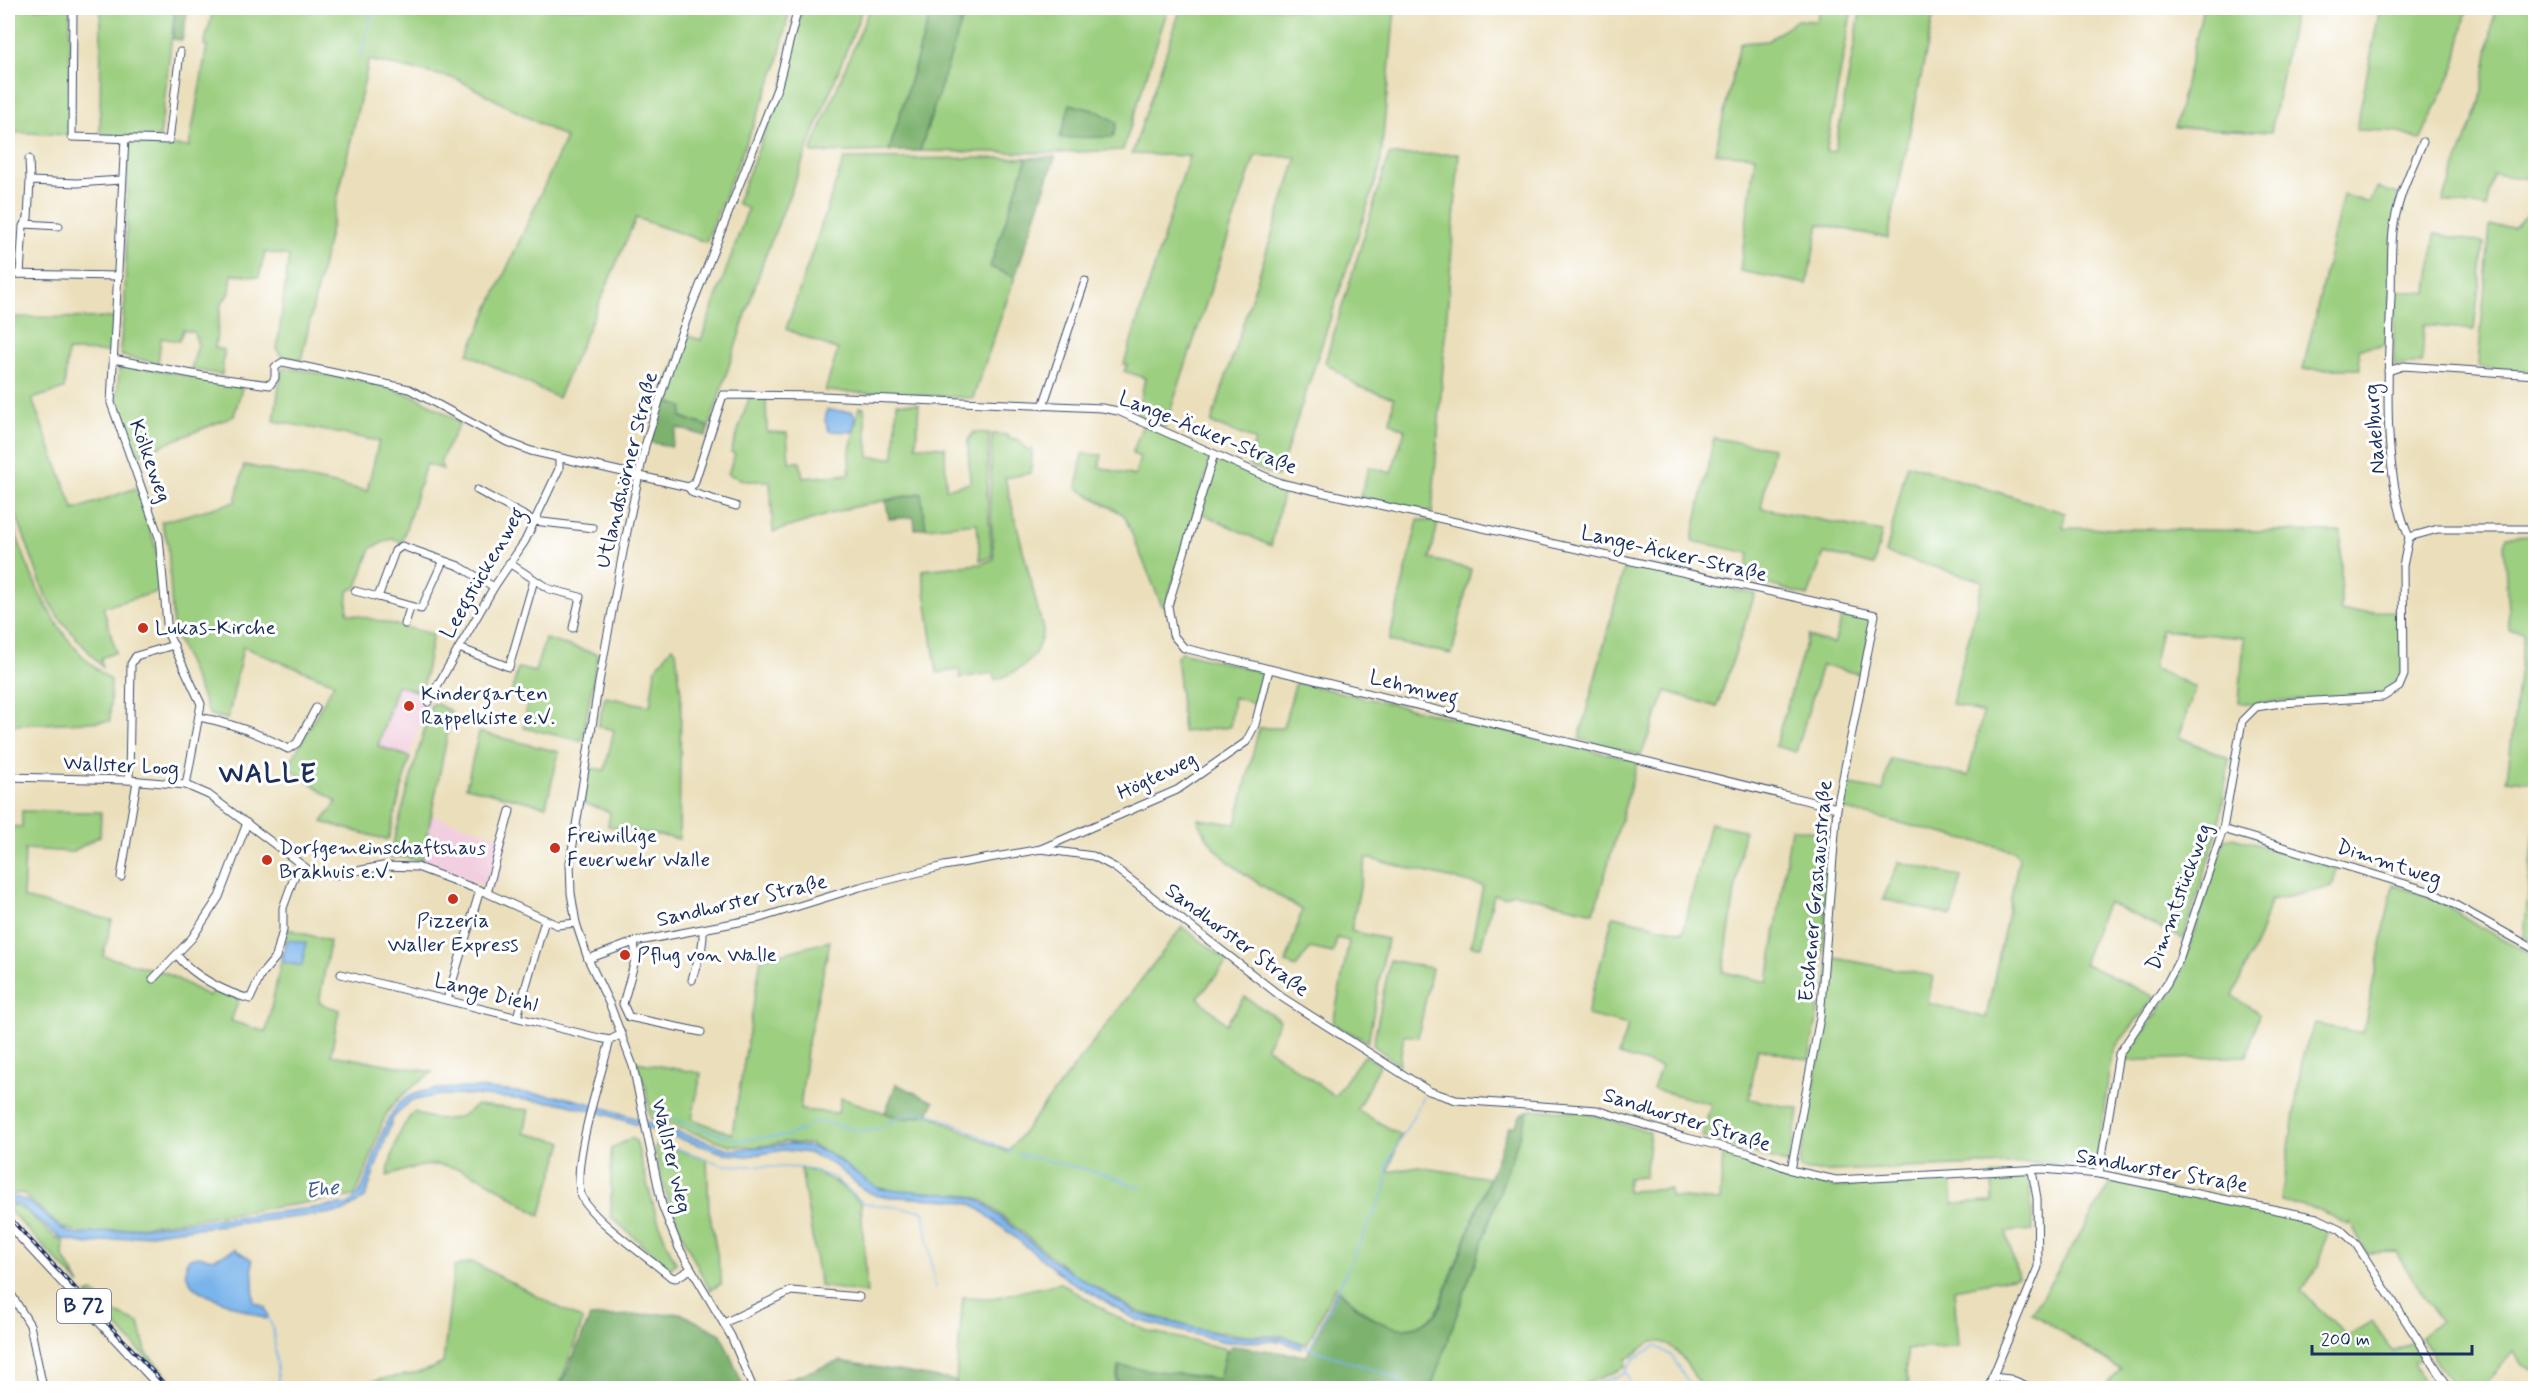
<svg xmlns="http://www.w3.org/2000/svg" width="2543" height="1396" viewBox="0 0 2543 1396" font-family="Mynerve,sans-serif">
<rect width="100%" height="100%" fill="#fff"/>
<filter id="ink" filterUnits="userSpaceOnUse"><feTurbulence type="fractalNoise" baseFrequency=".0167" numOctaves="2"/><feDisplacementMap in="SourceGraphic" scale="12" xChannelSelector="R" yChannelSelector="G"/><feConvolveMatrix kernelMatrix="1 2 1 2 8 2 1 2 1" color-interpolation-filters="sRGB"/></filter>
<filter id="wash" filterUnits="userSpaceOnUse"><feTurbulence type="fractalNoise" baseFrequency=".008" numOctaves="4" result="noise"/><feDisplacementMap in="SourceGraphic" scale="24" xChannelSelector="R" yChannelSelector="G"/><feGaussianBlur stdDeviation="1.35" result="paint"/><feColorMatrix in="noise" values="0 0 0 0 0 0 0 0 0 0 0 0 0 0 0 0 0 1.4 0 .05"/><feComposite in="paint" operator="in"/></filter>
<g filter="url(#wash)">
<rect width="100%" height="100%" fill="#ebdfbb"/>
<!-- built -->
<g fill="#f2cfe0">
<path d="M397,684L429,695L410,757L378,747Z"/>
<path d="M431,815L508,839L495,889L421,863Z"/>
</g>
<!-- green -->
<g fill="#9ccf80" stroke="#5c7f6f" stroke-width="1.5" fill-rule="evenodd">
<path d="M8,8H70L69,135L8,132Z"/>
<path d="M101,8H175L160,137L100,135Z"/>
<path d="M214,8H790L777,66L706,242L636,218L558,398L468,354L566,138L457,79L369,60L301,360L282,357L277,350L289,256L265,252L259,277L232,274L230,292L221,304L215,348L224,350L222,375L191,369L198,345L194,332L183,330L179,341L161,338L158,363L122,356L120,349L125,301L128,144L131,142L189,147L207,46L204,45Z"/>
<path d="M802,8H863L763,262L709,427L680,416L663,400L685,335L701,340L748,209L737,203L782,89Z"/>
<path d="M870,8H932L889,151L813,153L811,151Z"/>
<path d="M966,8H1168L1123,150L1054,153L920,151ZM1097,111L1113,137H1064Z"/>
<path d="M1181,8H1395L1380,168L1278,477L1248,465L1255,440L1211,423L1297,157L1255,156L1165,427L1137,415L1145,378L1124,371L1127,365L1124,364L1189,156L1132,154Z"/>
<path d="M1819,8H1852L1826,152L1835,151L1861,8H1935L1888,238L1819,224L1807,284L1740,271L1755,156L1715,153L1740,43L1768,41L1797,20L1817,21Z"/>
<path d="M2203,8H2295L2271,132L2175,127Z"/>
<path d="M2380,8H2467L2455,67L2420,140L2394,131L2356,130Z"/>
<path d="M2495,8H2535L2536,180L2493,174L2486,208L2443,201L2480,103Z"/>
<path d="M1459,154L1432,513L1360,497L1369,467L1391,473L1405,430L1390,422L1394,398L1359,387L1325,362L1389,155Z"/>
<path d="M1027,158L990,267L1015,277L973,398L825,391L838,350L786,329L844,159Z"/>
<path d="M2377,188L2399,194L2386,345L2359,348L2360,369H2303L2343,195L2370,203Z"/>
<path d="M2535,208V373L2480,367L2478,365L2490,226L2513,227Z"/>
<path d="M2435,234L2484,243L2474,330L2424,325L2422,363L2394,366L2393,290L2428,293Z"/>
<path d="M8,278L13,317L115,318L111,352L68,351L64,389L32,399L74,510L136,488L156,548L161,591L103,607L116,652L101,658L102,667L59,618L46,597L8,492Z"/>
<path d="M129,365L239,385L242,388L234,416L138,455L117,399L119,369Z"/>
<path d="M284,367L379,384L419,398L460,422L440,462L443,469L426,464L402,542L391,539L371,548L357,587L348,591L347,613L433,634L422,693L397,685L378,746L410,757L388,840L322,822L337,802L288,767L334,683L243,647L228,719L210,715L173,629L168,544L161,522L235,502L244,465L367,491L379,441L274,421L281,373Z"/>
<path d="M749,398H766L767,432L787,433L789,462H800L803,478L850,474L849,456L859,407L864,408L869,457L894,458L897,403L919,404L916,446L945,447L946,489L970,483L968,440L974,432L989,433L987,494L992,557L980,560L977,523L926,528L920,493L849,508L773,532L770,481H745L728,474L735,454L731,452Z"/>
<path d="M1143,424L1209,454L1211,458L1165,607L1162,606L1124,515L1077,488L1082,454L1102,455L1099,467L1135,476L1140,457L1132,454Z"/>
<path d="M992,434L1008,435V438L1019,440L1028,451L1032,449L1031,473L1005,478L1043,630C1038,660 1023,670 995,680L993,673L960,678L959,670L937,673L922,570L980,564L994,559L990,500Z"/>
<path d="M1714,438L1773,448L1761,508L1882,532L1874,565L1824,553L1808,596L1746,578L1749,553L1692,541Z"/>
<path d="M1216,459L1280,486L1284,490L1271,546L1201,513Z"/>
<path d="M1907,464L2065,513L2063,528L2341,532V612L2402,611V671L2399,679L2385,693L2249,704L2239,702L2244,638L2161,630L2153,668L2195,687L2179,737L2229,759L2219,827L2183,939L2107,902L2083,963L2155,997L2116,1046L2111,1057L2097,1160L2091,1165L2033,1163L1831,1171H1803L1799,1167L1822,1043L1829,957L1933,976L1928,1003L1986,1018L2019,859L2015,851L1842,809L1845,784L1883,791L1890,759L1968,776L1983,713L1952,704L1983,581L1886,553Z"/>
<path d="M8,509C28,573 53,641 111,680L110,721L15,725L8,729Z"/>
<path d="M1418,520L1438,522L1430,559L1471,569L1452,654L1389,641Z"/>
<path d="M2535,535H2536L2535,782L2507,779L2524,632L2509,630L2504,544L2507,536Z"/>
<path d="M1625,565L1755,594L1717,707L1666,691L1641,755L1579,739Z"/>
<path d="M1843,613L1871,619L1863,675L1822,665L1796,752L1775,746L1808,636L1834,644Z"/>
<path d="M545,639L598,654L582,741L524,728L528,700L511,695L518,668L535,672Z"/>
<path d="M672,647L676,651L681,694L679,839L608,826L610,812L583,803L589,768L605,770L614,730L598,726L605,697L650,706L655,670Z"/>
<path d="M1181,652L1266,673L1258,705L1234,697L1230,727L1183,732L1177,657Z"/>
<path d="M1296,682L1638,761L1594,912L1513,893L1504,897L1494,895L1481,947L1471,946L1483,886L1366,858L1351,931L1387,939L1368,1042L1333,1024L1349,941L1337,938L1333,953L1310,948L1296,967L1286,963L1302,910C1265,886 1213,863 1198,819L1236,824L1259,728H1283Z"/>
<path d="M435,703L452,712L422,861L401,857L389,858L431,705Z"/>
<path d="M479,732L559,752L546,806L466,787Z"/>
<path d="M22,811L101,812L100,836L72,852L25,849L23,898L112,920L103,956L166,973L209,996L214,989L239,999L231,1021L266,1032L288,929L330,941L319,1003L339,1010L331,1055L433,1072C416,1085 395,1097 385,1117C373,1143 369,1171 354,1196L87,1234L60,1227L22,1193L8,1195V826L22,827Z"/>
<path d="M1710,823L1744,830L1723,972L1768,982L1791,828L1833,835L1817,1019L1809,1060L1758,1048L1749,1099L1799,1109L1789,1164L1702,1137L1711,1104L1653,1089L1661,1067L1618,1055L1628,1025L1587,1015L1613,916L1683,932Z"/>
<path d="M2535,823L2536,944H2535L2524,937Z"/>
<path d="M2233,837L2337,869L2332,887L2270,901L2260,934L2233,996L2259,1014L2247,1056L2123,1061L2177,985L2224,840Z"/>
<path d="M1899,862L1962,877L1952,916L1883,899Z"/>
<path d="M2393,885L2438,900L2477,925L2535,956V1371L2522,1365L2514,1352L2481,1388H2454L2420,1336L2440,1321L2396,1252L2367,1253L2350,1222L2348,1225L2320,1210L2281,1201L2303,1054L2315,1024L2363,1033Z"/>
<path d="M1182,927L1228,961L1198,998L1226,1024L1245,997L1280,1020L1266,1047L1335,1096L1364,1055L1380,1065L1357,1110L1401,1135L1388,1172L1419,1167L1489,1178L1436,1314C1396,1349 1366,1313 1335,1286L1307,1345L1285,1336L1239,1335L1198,1329L1139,1312L1074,1275L981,1199L962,1194H915L874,1187L830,1153L809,1144L784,1142L756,1147L730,1145L650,1118L646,1088L636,1062L701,1073L692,1119L732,1134L761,959L830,941L808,1041L800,1110L838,1113L841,1098L903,1119L928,1114L1008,1152Z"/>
<path d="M1390,960L1432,968L1418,1037L1404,1035L1399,1065L1373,1045Z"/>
<path d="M476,1105L529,1110L524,1133L563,1142L540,1216C509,1195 472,1164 432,1165C418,1165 401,1172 387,1176C393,1152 397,1130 414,1112C437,1122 458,1124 476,1105Z"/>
<path d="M1532,1110L1580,1111L1650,1132L1645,1177L1628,1178L1627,1191L1670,1189V1197L1720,1201L1723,1155L1795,1179L1834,1187L1951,1179L1953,1204L1993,1202L1992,1175L2029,1177L2033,1230L2006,1232L2018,1277L1954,1289L1958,1347L1906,1349L1908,1388H1701C1692,1372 1671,1329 1646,1345C1639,1350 1635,1356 1626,1359V1367L1575,1388H1431L1528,1111Z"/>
<path d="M631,1138L636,1141C647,1182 656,1225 676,1263L670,1269L611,1217V1149Z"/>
<path d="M659,1143L707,1159L709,1210L721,1275V1284L710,1290C685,1244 663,1199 655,1147Z"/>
<path d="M801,1168C826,1174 842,1185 861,1203L867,1293L820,1286Z"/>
<path d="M2114,1178L2314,1223L2327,1230L2319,1266L2301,1291L2348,1336L2372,1321L2393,1351L2412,1342L2422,1358L2414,1363L2425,1384L2440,1388H2103L2121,1370L2032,1313Z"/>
<path d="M13,1205C34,1211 44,1234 64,1242L63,1256L80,1285L8,1209Z"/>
<path d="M472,1262L583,1320L559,1388H361L368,1386V1382C396,1374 418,1377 443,1363L454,1267Z"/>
<path d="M1060,1283L1124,1321L1148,1331L1227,1349L1219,1380L1118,1366L1115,1388H960L956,1381L963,1297L992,1298Z"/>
<path d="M93,1292L113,1312L139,1323L146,1352L173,1383L171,1384L87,1294Z"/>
</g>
<!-- forest -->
<g fill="#7db26e" stroke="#4c7066" stroke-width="1.5">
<path d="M175,8H188L182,40L173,39Z"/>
<path d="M932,8H966L920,151H889Z"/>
<path d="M1070,104L1097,111L1117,122L1113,137L1060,138Z"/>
<path d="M1055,157L1015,277L990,267L1027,158Z"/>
<path d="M663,400L683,407L681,417L709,427L706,436L677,428L671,447L650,442Z"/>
<path d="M921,493L926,528L915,529L914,517L889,519L886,501Z"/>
<path d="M896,1084L934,1102L928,1114L903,1120L885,1113Z"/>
<path d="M1528,1111L1431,1388H1410L1375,1381L1374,1388H1117L1119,1366L1219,1379L1225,1354L1232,1346L1307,1356L1336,1290C1367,1315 1399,1347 1437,1314L1509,1127L1515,1126L1521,1114Z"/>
<path d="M680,1313L721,1334L744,1388H560L590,1317Z"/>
<path d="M840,1361L956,1381V1388H761Z"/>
</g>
<!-- water -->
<g fill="#79b4eb" stroke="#4a72a4" stroke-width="1.5">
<path d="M827,410L853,412L856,419L852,432L829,431L825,421Z"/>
<path d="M289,940L306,943L302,966L282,962L286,943Z"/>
<path d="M479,1088L564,1097L592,1104L732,1150L791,1144L811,1147L827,1153L879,1189L955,1194L979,1200L1056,1263L1138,1314L1227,1336L1284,1338L1302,1344L1301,1349L1281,1341L1226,1342L1137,1320L1067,1279L974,1205L953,1200L877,1196L863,1189L834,1165L809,1153L784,1150L747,1156L726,1154L601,1113L560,1103L473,1095H439L410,1101L393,1118L365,1198L342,1212L169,1231L89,1244L62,1239L18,1204H8V1198C33,1193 50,1230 78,1235L348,1204C361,1195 365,1183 370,1169C394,1093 399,1088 479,1088Z"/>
<path d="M235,1249L252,1260L254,1302L265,1307L268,1316L266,1319L207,1295L193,1287L186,1274V1263L190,1258L198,1256L214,1259Z"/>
</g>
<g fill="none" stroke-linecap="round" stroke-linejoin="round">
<!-- stream -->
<g stroke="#79b4eb" stroke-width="1.5">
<path d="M361,57L373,8"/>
<path d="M652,1112L737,1140L786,1136L804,1129"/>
<path d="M809,1124C825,1118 847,1130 864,1131C883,1131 898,1114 917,1112C937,1111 990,1142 1011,1152"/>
<path d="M673,1148L724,1165L805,1168L833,1177L863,1203L924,1211L935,1288"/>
<path d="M1018,1154L1105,1174L1141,1188"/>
<path d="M268,1317L273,1328L279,1388"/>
<path d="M1302,1346L1390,1375L1412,1388"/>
<path d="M1310,1348L1386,1188L1388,1163L1424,1096"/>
<path d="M1627,1373L1629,1380L1628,1388"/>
<path d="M1583,1388L1624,1374L1635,1358L1656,1346L1672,1356L1692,1388"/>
</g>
</g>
</g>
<g filter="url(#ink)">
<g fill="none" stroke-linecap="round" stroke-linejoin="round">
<!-- minor casing -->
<g stroke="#3a496c" stroke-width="9">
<g id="minor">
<path d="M73,8L72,137L169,140L180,52"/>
<path d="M125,138L111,403L159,537L168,634L201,704L186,785"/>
<path d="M29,159L30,181"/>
<path d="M25,224L59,226"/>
<path d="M8,274L119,276"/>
<path d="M20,274L23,226L28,218L30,181L77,183L121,180"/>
<path d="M113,359L203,376L270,385L275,378V367L283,362L409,389L507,442L531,451L688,487L694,484L723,395L821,396L1102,408L1118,411L1280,483L1875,615L1837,808L1820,1018L1791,1170"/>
<path d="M2388,371L2403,366L2536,375"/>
<path d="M1043,406L1085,281"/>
<path d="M1214,454L1168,606L1173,635L1184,648L1837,808"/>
<path d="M688,487L693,493L736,506"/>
<path d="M477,490L534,521L593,528"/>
<path d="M2409,537L2438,529H2536"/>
<path d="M443,561L421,609L378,597L395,551L402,546L459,566L494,587"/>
<path d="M509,563L549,589L580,597L573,628"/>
<path d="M355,591L378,597"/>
<path d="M405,624L410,608"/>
<path d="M459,648L509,667L534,580"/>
<path d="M428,702L494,587L525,541L559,469V458"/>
<path d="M199,717C231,723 259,733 288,749L297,743L316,708"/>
<path d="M8,777L129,780L186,785L209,795L310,871L335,875L383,866L417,867L487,893L557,925L576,923"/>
<path d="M129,780L131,664L136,656L174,645"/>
<path d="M2223,829L2432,892L2536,950"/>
<path d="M1041,849L1177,790L1246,742L1255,725L1269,670"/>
<path d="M121,877L137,781"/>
<path d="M487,893L510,811"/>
<path d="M634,942L636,957L623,1004L629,1017L701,1032"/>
<path d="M177,955C193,976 224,992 250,999L261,975L276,957L283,930V908L299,864"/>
<path d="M588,959L634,942L760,918L860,887L944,866L1041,849L1093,856L1114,867L1283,998L1429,1091L1456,1100L1597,1110L1683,1137L1748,1153L1795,1171L1836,1180L2043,1169L2099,1174L2317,1218L2340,1229L2356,1244L2449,1388"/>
<path d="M341,974L599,1038L610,1040L622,1034"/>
<path d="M153,979L192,938L219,897L247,823"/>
<path d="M692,980C697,959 704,951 703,930"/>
<path d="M447,1000L480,890"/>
<path d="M517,1017L545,920"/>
<path d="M610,1040C602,1073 569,1169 582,1197C592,1220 650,1259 671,1277L676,1278L691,1269"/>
<path d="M2099,1174L2119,1054L2167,983L2179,960L2223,829L2242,721L2256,707L2281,703L2383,697L2399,687L2404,675L2403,566L2409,537C2381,474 2388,366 2391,297C2392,273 2390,247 2394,224C2399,195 2411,169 2423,142"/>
<path d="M8,1289L30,1325L43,1388"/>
<path d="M724,1323L791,1291L859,1297"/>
<path d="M1992,1377L2010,1379L2032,1388"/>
<path d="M753,1388L731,1336L679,1248L662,1205L633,1066L610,1005L588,959L576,923L571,893L570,863L599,682L625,541L645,446L677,344L778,86L798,8"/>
<path d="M1988,1388L2038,1267L2037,1198L2032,1171"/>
</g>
</g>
<!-- major casing -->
<g stroke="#3a496c" stroke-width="10">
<path id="major" d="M8,1224L161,1388"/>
</g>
<!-- minor -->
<use href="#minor" stroke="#fff" stroke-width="7"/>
<!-- major -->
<use href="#major" stroke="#fff" stroke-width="8"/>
<!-- rail casing -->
<g stroke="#1b2f5e" stroke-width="4">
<path id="rail" d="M8,1216L168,1388"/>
</g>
<!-- rail -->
<use href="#rail" stroke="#fff" stroke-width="1.5" stroke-dasharray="4.5" stroke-linecap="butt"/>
</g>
</g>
<!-- markers -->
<g fill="#c8321e" stroke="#fff" stroke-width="2">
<circle cx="143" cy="628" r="6"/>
<circle cx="409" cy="706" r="6"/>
<circle cx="555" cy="848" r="6"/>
<circle cx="267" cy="860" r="6"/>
<circle cx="453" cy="899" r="6"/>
<circle cx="625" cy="955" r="6"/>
</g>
<g text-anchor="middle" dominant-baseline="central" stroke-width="6" stroke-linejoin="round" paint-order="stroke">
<!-- shield labels -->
<rect fill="#fff" stroke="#5f6d8e" stroke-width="1.5" x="57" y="1289" width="54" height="34" rx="4.5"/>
<g font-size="20" font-weight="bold" fill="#1b2f5e">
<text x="84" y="1306">B 72</text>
</g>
<!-- street labels -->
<g font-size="21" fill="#1b2f5e" stroke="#fff">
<text transform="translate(2375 429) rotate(-94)">Nadelburg</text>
<text transform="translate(1208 433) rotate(22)">Lange-Äcker-Straße</text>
<text transform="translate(150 461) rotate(70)">Kölkeweg</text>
<text transform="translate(627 470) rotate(-76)">Utlandshörner Straße</text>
<text transform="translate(1674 554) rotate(13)">Lange-Äcker-Straße</text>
<text transform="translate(483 573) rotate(-60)">Leegstückenweg</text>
<text transform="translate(1414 688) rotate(14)">Lehmweg</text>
<text transform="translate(121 766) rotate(3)">Wallster Loog</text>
<text transform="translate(1157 776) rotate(-26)">Högteweg</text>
<text transform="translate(2389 863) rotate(18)">Dimmtweg</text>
<text transform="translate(1816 891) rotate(-85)">Eschener Grashausstraße</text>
<text transform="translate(2179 897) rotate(-70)">Dimmtstückweg</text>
<text transform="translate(742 901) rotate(-13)">Sandhorster Straße</text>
<text transform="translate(1237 940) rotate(37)">Sandhorster Straße</text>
<text transform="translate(486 993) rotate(14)">Lange Diehl</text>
<text transform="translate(1687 1120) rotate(17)">Sandhorster Straße</text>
<text transform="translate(671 1156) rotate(77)">Wallster Weg</text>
<text transform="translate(2162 1171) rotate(10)">Sandhorster Straße</text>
</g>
<!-- poi labels -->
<g font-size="21" fill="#1b2f5e" stroke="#fff" text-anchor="start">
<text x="155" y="628">Lukas-Kirche</text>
<text x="421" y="694">Kindergarten<tspan x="421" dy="24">Rappelkiste e.V.</tspan></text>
<text x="567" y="836">Freiwillige<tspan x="567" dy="24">Feuerwehr Walle</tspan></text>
<text x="279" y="848">Dorfgemeinschaftshaus<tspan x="279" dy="24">Brakhuis e.V.</tspan></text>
<text x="453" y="921" text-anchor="middle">Pizzeria<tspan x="453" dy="24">Waller Express</tspan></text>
<text x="637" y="955">Pflug von Walle</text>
</g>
<!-- water labels -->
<g font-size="22" font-style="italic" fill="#3c5e8f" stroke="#fff">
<text transform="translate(322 1190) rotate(-8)">Ehe</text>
</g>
<!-- district labels -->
<g font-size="27" font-weight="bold" letter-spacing="1.5" fill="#1b2f5e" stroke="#fff">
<text x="268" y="774">WALLE</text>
</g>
</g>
<!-- margin -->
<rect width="2543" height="1396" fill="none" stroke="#fff" stroke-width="30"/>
<!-- scale -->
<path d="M2312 1345v9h160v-9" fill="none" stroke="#1b2f5e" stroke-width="3"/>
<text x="2321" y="1345" font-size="18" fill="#1b2f5e" stroke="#ffffff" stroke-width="4.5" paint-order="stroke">200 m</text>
</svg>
